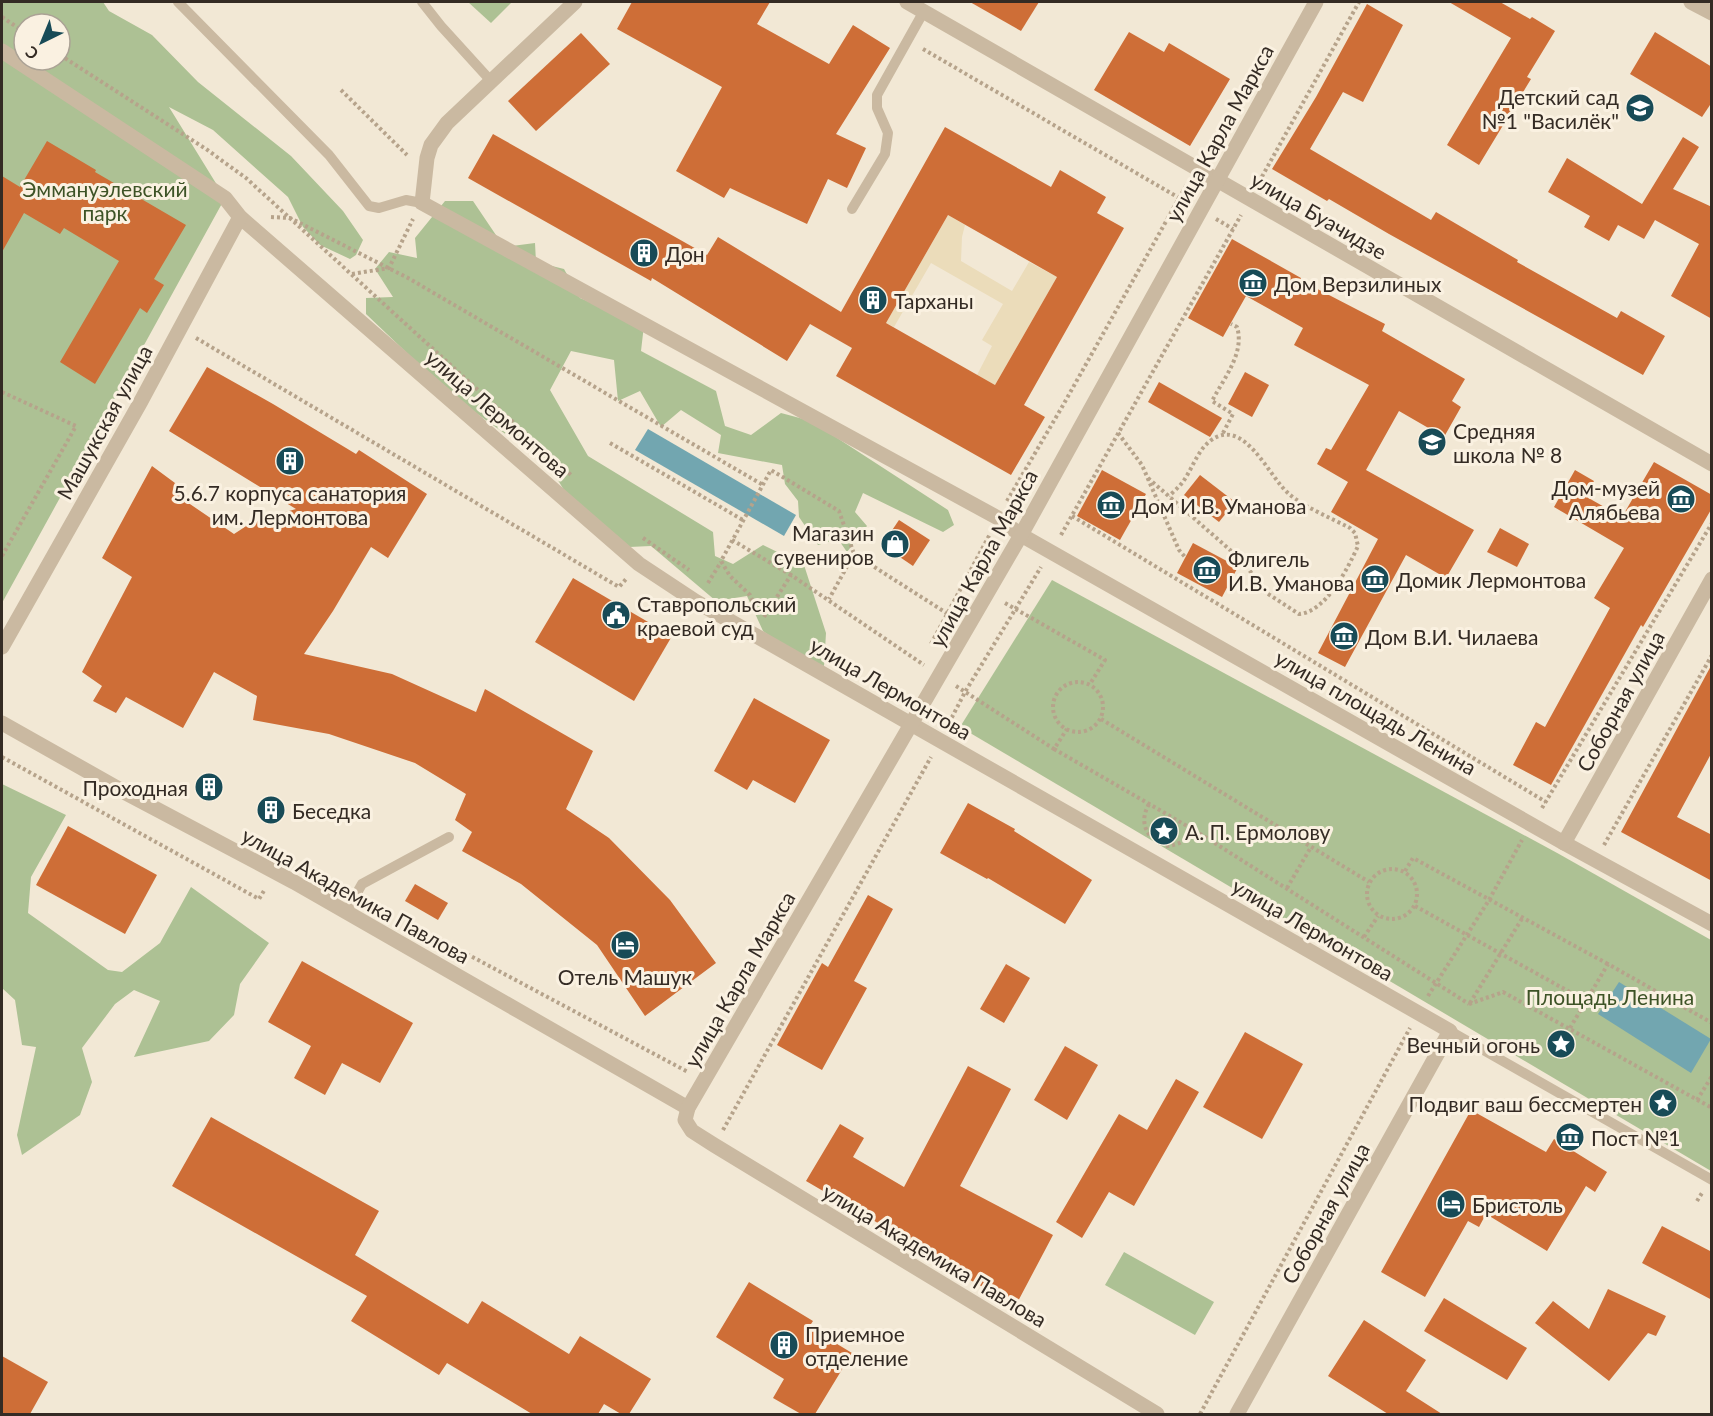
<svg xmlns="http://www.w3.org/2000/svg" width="1713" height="1416" viewBox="0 0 1713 1416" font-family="Lato,sans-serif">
<rect width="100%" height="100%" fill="#f2e8d5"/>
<!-- green -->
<g fill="#adc194" fill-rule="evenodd">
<path d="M2,2H103L109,11L152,35L198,82L291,156L343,211L363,240L356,255L350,259L320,245L303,227L288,197L213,130L169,107L225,198L2,603ZM24,24H60V60H24Z"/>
<path d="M468,2H512L491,23Z"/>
<path d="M445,201H473L504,247L535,243L536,262L564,269L580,298L644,325L641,351L716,391L725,426L751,435L781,413L811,421L948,510L954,525L943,532L863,493L855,512L867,526L847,552L838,539L818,545L799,517L798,501L785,484L782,465L718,453L721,435L681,410L661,427L640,391L618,401L614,360L571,351L550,390L588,456L713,532L715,556L733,564L763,545L804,565L826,633L824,666L800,659L763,631L747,596L716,601L651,546L629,547L568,497L549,465L452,396L366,314V298L393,297L375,269L389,252L417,258L415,238Z"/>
<path d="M1052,580L1559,854L1711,940V1171L960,727Z"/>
<path d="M2,784L66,815L31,877L28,913L108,970L122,972L160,943L191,887L269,943L240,984L234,1015L209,1041L134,1057L160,1001L134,990L115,1004L82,1048L92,1082L80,1115L22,1155L17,1135L36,1047L22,1045L15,1000L2,988Z"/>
<path d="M1124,1252L1214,1302L1195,1335L1105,1285Z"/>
</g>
<!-- plaza -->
<path fill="#ebdcba" d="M948,215L965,225L962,237L961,261L1012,291L1029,262L1057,277L995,385L977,375L992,346L982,340L1003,304L931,263L894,327L886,323Z"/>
<!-- water -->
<g fill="#72a6b0">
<path d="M648,429L796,515L784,536L635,450Z"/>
<path d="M1619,982L1711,1039L1691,1073L1598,1014Z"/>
</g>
<!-- building -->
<g fill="#ce6e37" fill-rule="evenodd">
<path d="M632,2H770L757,24L829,64L853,25L890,48L836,134L866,148L847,188L828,179L807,224L730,188L724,198L676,171L722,87L617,29Z"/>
<path d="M970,2H1039L1021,31Z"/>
<path d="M1449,2H1500L1530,19L1532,17L1555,31L1527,77L1531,79L1479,165L1447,145L1511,38Z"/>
<path d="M1367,4L1403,25L1363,102L1343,92L1310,149L1431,220L1436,212L1518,260L1517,262L1617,318L1621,311L1665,336L1643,375L1389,234L1329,199L1327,201L1272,169L1316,97Z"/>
<path d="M1129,32L1164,52L1169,43L1230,79L1190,146L1094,90Z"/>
<path d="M1655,32L1712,67V102L1702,117L1630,74Z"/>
<path d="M581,33L610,64L536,131L508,101Z"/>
<path d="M945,127L1051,187L1060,170L1106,197L1097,213L1124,228L1024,405L1045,417L1011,475L836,376L852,348L810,324L787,361L652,278L651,281L468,178L493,134L707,255L718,237L841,312ZM948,215L1057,277L995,385L886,323Z"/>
<path d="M1683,137L1699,147L1673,189L1712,207V319L1671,296L1699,244L1655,220L1644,239L1618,225L1609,241L1584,227L1590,216L1548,192L1567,158L1642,204Z"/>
<path d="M47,141L96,170L95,172L186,225L154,279L164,285L147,313L140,308L95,384L60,362L119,261L64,228L60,234L24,213L2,252V176L20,187Z"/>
<path d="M1232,239L1301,278L1300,280L1385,324L1382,331L1465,379L1452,401L1461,407L1444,437L1399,411L1366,470L1474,530L1446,578L1406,555L1345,667L1318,653L1378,539L1331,512L1348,482L1317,464L1326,448L1331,450L1369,385L1294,345L1303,328L1246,296L1223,337L1188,318Z"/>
<path d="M207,367L273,404L356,454L359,450L427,494L388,558L371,547L333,611L304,654L392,674L476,712L485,689L593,751L566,809L609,838L670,900L716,963L645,1016L597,945L521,884L462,851L472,832L455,820L466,794L415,763L329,734L253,720L257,696L214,672L183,728L126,697L116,713L93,701L102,686L82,672L132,577L102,558L152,466L175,483L184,500L234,534L254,521L296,509L169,431Z"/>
<path d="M1245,372L1269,385L1252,417L1228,404Z"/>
<path d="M1159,382L1222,418L1210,437L1148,402Z"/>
<path d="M1654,462L1712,495V508L1643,627L1641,625L1551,785L1513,765L1536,722L1545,727L1610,608L1594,598L1624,548L1554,507L1575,470L1594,481L1585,496L1622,517Z"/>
<path d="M1102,470L1146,494L1120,540L1077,516Z"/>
<path d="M1200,475L1235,502L1219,522L1184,495Z"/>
<path d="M899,520L930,540L913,566L882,545Z"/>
<path d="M1500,528L1529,544L1517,567L1487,552Z"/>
<path d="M1193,543L1238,567L1222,597L1177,573Z"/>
<path d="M573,578L672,636L634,701L535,642Z"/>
<path d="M1712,664V752L1677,817L1712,835V881L1621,832Z"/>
<path d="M754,698L830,740L795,803L753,780L747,790L714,771Z"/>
<path d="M968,803L1015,829L1014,831L1092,880L1065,924L988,878L987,879L940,853Z"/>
<path d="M68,826L157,875L125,934L36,885Z"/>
<path d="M415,884L448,903L438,920L405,901Z"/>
<path d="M868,895L893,909L854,981L867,988L822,1070L777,1045L822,963L828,967Z"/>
<path d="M302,961L413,1023L380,1083L342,1063L325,1095L294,1078L311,1046L268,1022Z"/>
<path d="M1006,964L1030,978L1004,1023L980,1009Z"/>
<path d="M1245,1032L1303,1064L1262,1139L1203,1107Z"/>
<path d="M1065,1046L1098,1065L1067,1120L1034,1100Z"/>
<path d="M968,1066L1011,1089L960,1186L1053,1235L1016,1305L880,1231L883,1226L806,1181L840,1124L864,1138L853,1157L904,1187Z"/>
<path d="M1176,1079L1199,1092L1134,1206L1109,1192L1082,1238L1056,1222L1119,1114L1147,1130Z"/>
<path d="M1471,1110L1546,1152L1554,1139L1607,1172L1595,1192L1586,1186L1547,1251L1486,1214L1479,1227L1468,1221L1425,1297L1381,1272Z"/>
<path d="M211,1117L379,1211L355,1255L468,1324L482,1301L569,1354L580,1336L651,1379L629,1414H621L604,1404L598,1414H532L447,1363L439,1375L351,1321L367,1296L172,1186Z"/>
<path d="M1662,1226L1712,1252V1300L1642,1263Z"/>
<path d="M749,1282L813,1321L809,1327L852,1353L815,1414H801L773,1398L784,1379L716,1337Z"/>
<path d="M1608,1289L1666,1316L1656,1336L1648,1333L1609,1381L1535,1323L1553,1301L1589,1329Z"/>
<path d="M1444,1298L1527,1348L1507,1380L1424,1331Z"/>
<path d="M1364,1320L1426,1360L1406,1391L1442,1414H1388L1328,1376Z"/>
<path d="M2,1356L48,1382L30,1414H2Z"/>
</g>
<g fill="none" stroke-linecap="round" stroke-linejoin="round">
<!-- path -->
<g stroke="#b6a38b" stroke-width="4" stroke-dasharray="3 3" stroke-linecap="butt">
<path d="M2,17L24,32"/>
<path d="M923,49L1181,199"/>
<path d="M60,55L206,149L246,178L572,476"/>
<path d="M341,90L407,155"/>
<path d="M1259,182L1359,2"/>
<path d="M271,217L290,218L408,278L763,485"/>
<path d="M1216,219L1233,229"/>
<path d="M352,274L389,268L413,219"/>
<path d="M196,338L619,587L627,578"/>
<path d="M2,392L76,426L2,556"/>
<path d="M1118,433L1142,465L1179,550L1185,557"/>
<path d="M1223,433L1233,414L1212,401C1224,378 1245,353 1237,327L1231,324"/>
<path d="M610,443L743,520"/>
<path d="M1148,478L1245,563L1262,590L1299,614C1326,612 1348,568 1358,546L1355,533L1350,528C1331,518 1304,507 1289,494C1268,476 1244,415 1210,441C1197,451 1192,470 1182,483C1178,488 1173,492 1169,496"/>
<path d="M1007,501L1062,407L1187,184"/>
<path d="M1072,516L1546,802"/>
<path d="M1061,535L1241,215"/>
<path d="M643,538L689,570"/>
<path d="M732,540L791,575"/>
<path d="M854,554L948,614"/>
<path d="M708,583L721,562"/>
<path d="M1005,603L1105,660L1090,684"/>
<path d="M757,612L750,595L730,576L721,561L771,470L839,511L854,554L829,599"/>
<path d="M764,617L791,575L924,665"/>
<path d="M931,644L990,534"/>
<circle cx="1078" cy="707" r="25"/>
<path d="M956,686L1054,749L1067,729"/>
<path d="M1101,719L1369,882"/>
<path d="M949,723L965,692L1041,567"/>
<path d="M1054,749L1194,830L1469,1004"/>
<path d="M2,757L259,899L265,889"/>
<path d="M1149,804C1143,815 1142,825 1150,836"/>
<path d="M1542,808L1712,523"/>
<path d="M1604,845L1712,655"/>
<path d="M1166,846C1179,845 1186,841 1194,830"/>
<circle cx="1392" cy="894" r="25"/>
<path d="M1405,871L1413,858L1608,964"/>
<path d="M1287,888L1311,847"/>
<path d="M1415,906L1586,1001"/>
<path d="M435,937L688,1072"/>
<path d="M1364,937L1378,916"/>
<path d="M1428,996L1489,900L1522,840"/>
<path d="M1470,1003L1523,917"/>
<path d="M1469,1004L1503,992L1712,1108"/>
<path d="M1570,1028L1608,964L1712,1023"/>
<path d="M1697,1100L1712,1076"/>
<path d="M723,1130L931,757"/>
<path d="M1697,1201L1702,1193"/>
<path d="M1200,1414L1410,1028"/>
</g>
<!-- service -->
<g stroke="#cab9a1" stroke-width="10">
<path d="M178,2L329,155L369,206L379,208L406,200L422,203"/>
<path d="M422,2L441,26L491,81"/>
<path d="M852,209L885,154L888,133L877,108V95L924,11"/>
<path d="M346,912L362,884L449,837"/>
<path d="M1450,1031L1712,1180"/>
</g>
<!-- minor -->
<g stroke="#cab9a1" stroke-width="15">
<path d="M575,2L447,123L431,145L427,158L422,203L998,518L1021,535L1564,843L1712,924"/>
<path d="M907,2L1712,464"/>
<path d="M1691,2L1712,13"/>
<path d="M2,51L225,198L240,217L639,564L695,601L1450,1031L1237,1414"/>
<path d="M2,647L140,403L240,217"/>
<path d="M2,723L126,793L294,882L688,1108"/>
<path d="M1564,843L1712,579"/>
</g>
<!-- tertiary -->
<path stroke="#cab9a1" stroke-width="15" d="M1157,1414L714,1145L692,1131L685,1120L688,1108L1021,535L1316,2"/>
</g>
<!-- icons -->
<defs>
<g id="school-disc" transform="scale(1.5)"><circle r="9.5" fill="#184b57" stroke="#faf1e1"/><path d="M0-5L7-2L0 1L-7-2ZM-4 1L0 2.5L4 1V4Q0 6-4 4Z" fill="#fff"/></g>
<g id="building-disc" transform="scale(1.5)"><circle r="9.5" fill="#184b57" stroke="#faf1e1"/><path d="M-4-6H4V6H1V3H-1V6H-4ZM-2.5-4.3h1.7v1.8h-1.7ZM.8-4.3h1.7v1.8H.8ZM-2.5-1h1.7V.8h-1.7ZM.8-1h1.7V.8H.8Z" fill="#fff"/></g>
<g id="museum-disc" transform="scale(1.5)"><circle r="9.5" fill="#184b57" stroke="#faf1e1"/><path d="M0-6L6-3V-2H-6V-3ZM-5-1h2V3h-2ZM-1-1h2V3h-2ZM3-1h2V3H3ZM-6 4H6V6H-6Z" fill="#fff"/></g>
<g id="shop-disc" transform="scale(1.5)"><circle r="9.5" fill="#184b57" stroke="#faf1e1"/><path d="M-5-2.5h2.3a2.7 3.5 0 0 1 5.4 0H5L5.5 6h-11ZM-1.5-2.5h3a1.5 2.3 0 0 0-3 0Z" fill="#fff"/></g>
<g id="civic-disc" transform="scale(1.5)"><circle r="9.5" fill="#184b57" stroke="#faf1e1"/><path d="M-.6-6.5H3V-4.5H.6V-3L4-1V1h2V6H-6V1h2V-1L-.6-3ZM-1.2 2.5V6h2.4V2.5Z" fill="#fff"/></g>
<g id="sight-disc" transform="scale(1.5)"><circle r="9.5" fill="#184b57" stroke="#faf1e1"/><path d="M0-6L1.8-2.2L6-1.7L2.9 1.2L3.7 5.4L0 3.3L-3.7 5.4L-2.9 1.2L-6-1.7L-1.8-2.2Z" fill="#fff"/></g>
<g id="hotel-disc" transform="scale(1.5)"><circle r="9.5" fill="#184b57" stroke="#faf1e1"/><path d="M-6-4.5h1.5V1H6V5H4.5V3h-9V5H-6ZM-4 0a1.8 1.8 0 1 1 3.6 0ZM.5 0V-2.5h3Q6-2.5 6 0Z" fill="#fff"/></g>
</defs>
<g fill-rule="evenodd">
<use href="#school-disc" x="1640" y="108"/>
<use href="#building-disc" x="644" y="253"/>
<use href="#museum-disc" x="1253" y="283"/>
<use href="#building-disc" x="873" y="300"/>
<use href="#school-disc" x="1432" y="442"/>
<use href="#building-disc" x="290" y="461"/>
<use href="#museum-disc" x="1681" y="499"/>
<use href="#museum-disc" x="1111" y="505"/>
<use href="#shop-disc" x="895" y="544"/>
<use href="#museum-disc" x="1207" y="570"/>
<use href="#museum-disc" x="1375" y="579"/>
<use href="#civic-disc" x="616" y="615"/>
<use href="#museum-disc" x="1344" y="636"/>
<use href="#building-disc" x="209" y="787"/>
<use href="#building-disc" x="271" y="810"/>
<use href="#sight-disc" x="1164" y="831"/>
<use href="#hotel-disc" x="625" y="945"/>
<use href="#sight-disc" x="1561" y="1044"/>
<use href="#sight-disc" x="1663" y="1103"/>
<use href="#museum-disc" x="1570" y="1137"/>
<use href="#hotel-disc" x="1451" y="1204"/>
<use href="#building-disc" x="784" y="1345"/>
</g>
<g text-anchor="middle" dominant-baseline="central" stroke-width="6" stroke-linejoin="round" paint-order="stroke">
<!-- poi labels -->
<g font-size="21" fill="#342b24" stroke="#faf1e1" text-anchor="start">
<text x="1619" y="96" text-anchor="end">Детский сад<tspan x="1619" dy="24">№1 "Василёк"</tspan></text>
<text x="665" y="253">Дон</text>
<text x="1274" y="283">Дом Верзилиных</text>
<text x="894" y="300">Тарханы</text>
<text x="1453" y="430">Средняя<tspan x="1453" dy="24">школа № 8</tspan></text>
<text x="1660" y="487" text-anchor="end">Дом-музей<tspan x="1660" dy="24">Алябьева</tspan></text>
<text x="290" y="492" text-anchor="middle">5.6.7 корпуса санатория<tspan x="290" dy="24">им. Лермонтова</tspan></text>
<text x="1132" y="505">Дом И.В. Уманова</text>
<text x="874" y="532" text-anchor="end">Магазин<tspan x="874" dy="24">сувениров</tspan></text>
<text x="1228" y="558">Флигель<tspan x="1228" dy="24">И.В. Уманова</tspan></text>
<text x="1396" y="579">Домик Лермонтова</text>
<text x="637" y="603">Ставропольский<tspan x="637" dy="24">краевой суд</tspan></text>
<text x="1365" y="636">Дом В.И. Чилаева</text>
<text x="188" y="787" text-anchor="end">Проходная</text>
<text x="292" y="810">Беседка</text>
<text x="1185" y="831">А. П. Ермолову</text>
<text x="625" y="976" text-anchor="middle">Отель Машук</text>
<text x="1540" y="1044" text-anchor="end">Вечный огонь</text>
<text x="1642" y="1103" text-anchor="end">Подвиг ваш бессмертен</text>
<text x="1591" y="1137">Пост №1</text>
<text x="1472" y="1204">Бристоль</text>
<text x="805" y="1333">Приемное<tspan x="805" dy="24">отделение</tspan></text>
</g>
<!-- street labels -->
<g font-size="21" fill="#342b24" stroke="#faf1e1">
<text transform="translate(1219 133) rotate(-61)">улица Карла Маркса</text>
<text transform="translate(1319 215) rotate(30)">улица Буачидзе</text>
<text transform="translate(498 413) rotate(41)">улица Лермонтова</text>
<text transform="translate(104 422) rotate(-61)">Машукская улица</text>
<text transform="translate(983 558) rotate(-61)">улица Карла Маркса</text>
<text transform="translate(891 688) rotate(30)">улица Лермонтова</text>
<text transform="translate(1620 701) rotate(-61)">Соборная улица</text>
<text transform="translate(1376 712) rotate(30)">улица площадь Ленина</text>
<text transform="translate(356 895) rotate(29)">улица Академика Павлова</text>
<text transform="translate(1313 929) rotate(30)">улица Лермонтова</text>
<text transform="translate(739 979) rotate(-60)">улица Карла Маркса</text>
<text transform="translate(1325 1213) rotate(-61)">Соборная улица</text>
<text transform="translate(935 1255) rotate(31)">улица Академика Павлова</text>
</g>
<!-- park labels -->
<g font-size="21" fill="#3d5326" stroke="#faf1e1">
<text x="105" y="188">Эммануэлевский<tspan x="105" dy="24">парк</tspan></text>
<text x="1610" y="996">Площадь Ленина</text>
</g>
</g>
<!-- border -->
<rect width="1713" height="1416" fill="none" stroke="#342b24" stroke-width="6"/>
<!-- north arrow -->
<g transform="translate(42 42) rotate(223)"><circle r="28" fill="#faf1e1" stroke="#aba295" stroke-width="1.5"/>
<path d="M0-4.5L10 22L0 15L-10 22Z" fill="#184b57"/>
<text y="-9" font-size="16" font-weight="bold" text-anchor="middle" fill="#342b24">С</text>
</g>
</svg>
